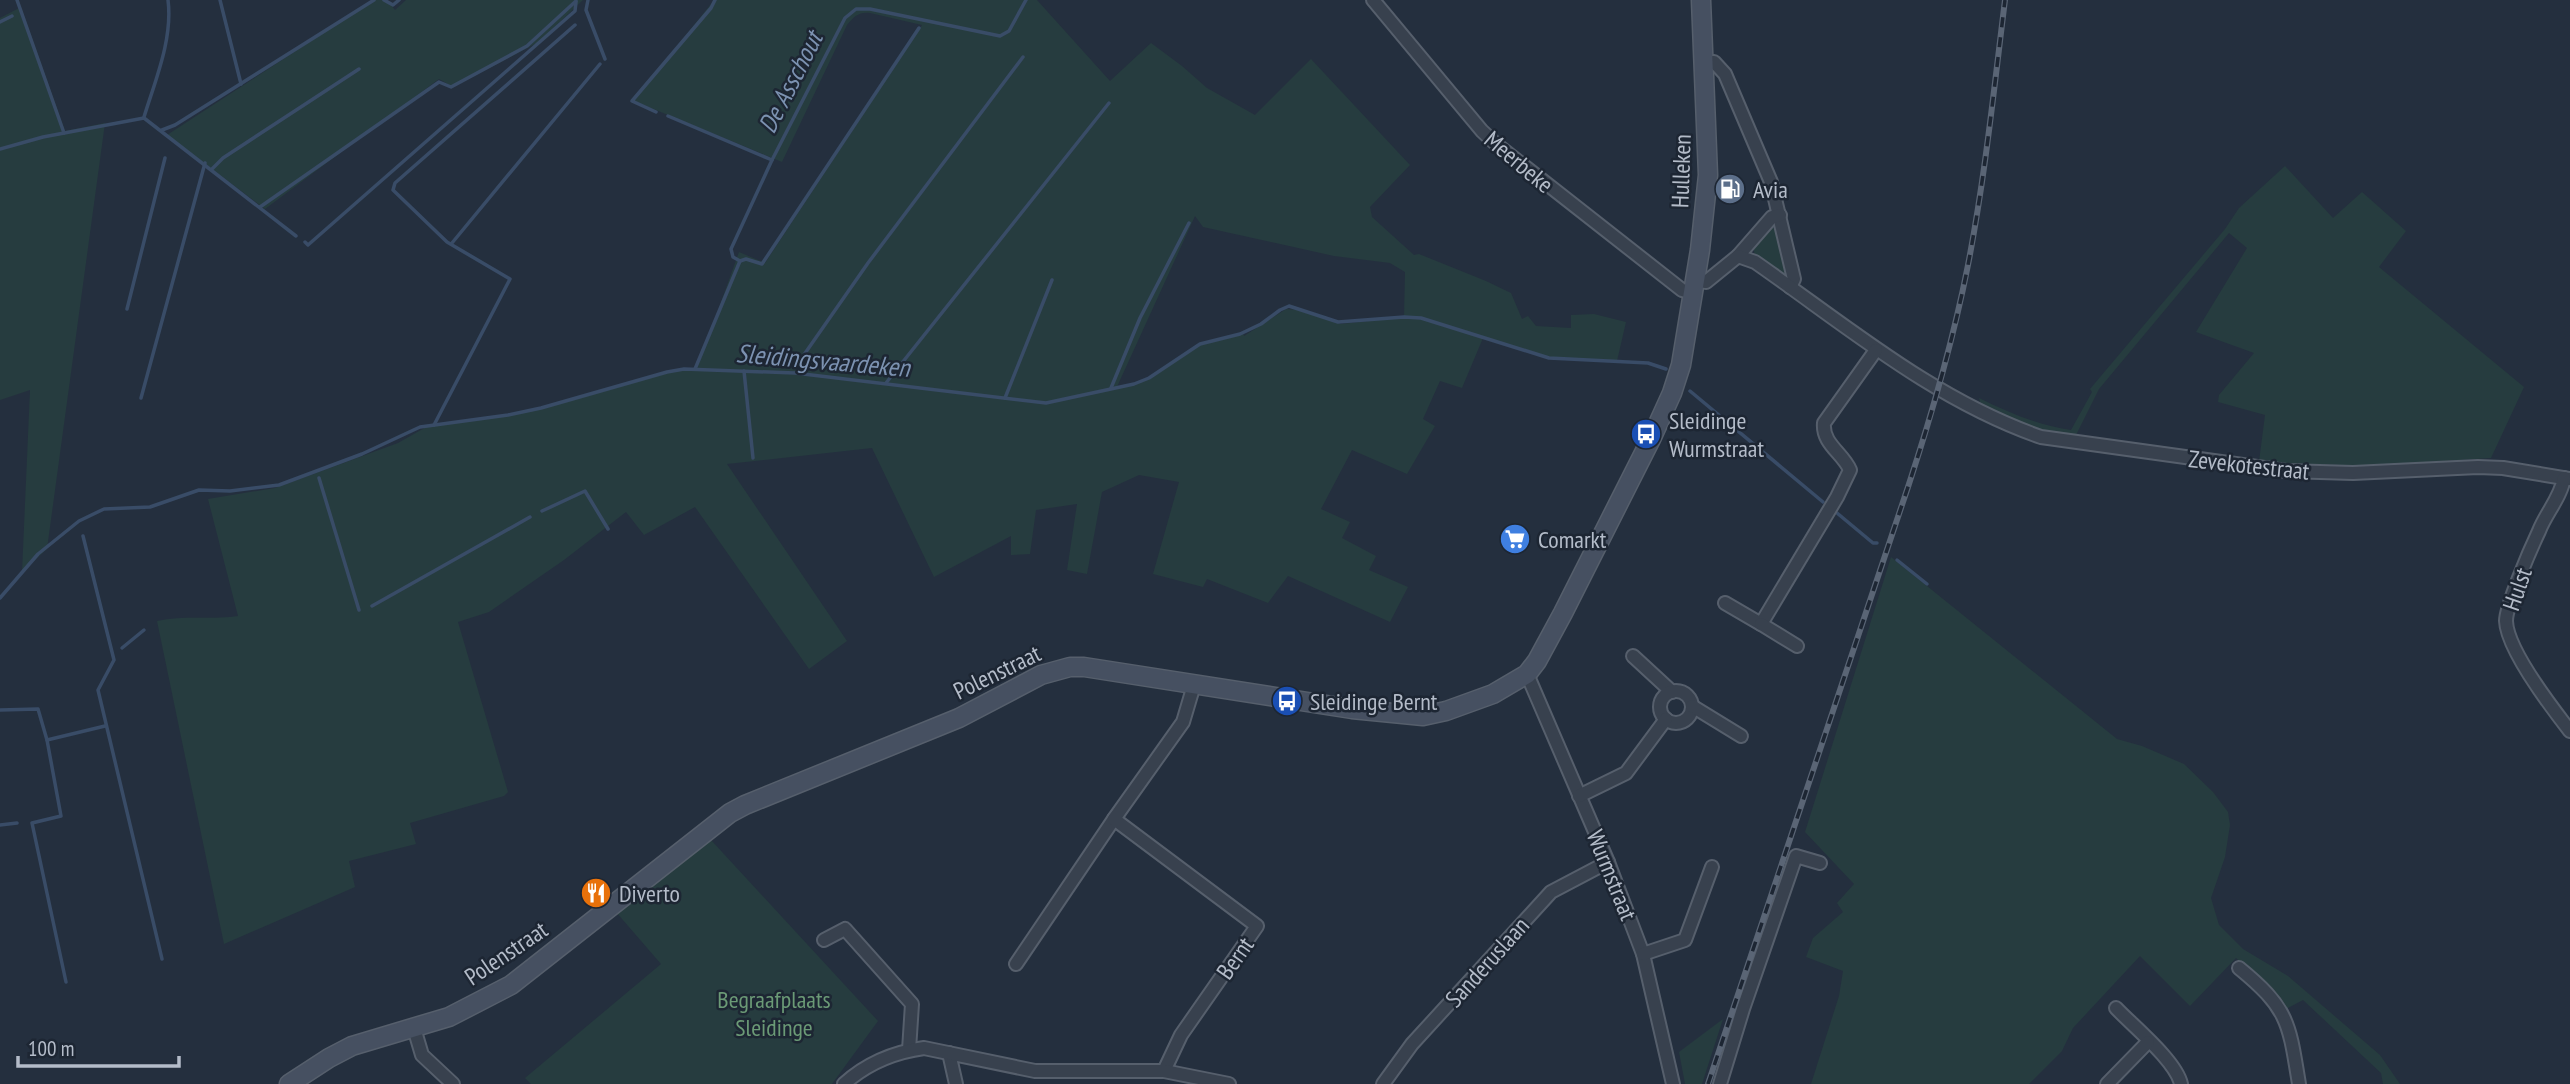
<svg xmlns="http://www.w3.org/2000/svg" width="2570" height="1084" viewBox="0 0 2570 1084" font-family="'PT Sans Narrow',sans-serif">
<rect width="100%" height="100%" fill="#242f3e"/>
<!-- green -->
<g fill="#263c3f" fill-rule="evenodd">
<path d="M374,0H387L395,10L406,0H583L539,42L453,87L439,79L265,209L167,135Z"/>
<path d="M714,0H1037L1110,81L1151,43L1182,66L1207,88L1255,115L1311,59L1410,165L1370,207L1372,217L1414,255L1419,254L1486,281L1511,293L1522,319L1528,316L1536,326L1571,328V315L1594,314L1626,322L1617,361L1549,358L1483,338L1462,388L1440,381L1423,419L1435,426L1407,474L1352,450L1321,509L1350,522L1342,538L1376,556L1369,570L1408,587L1390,622L1288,576L1268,603L1207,579L1203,587L1153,574L1179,482L1139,475L1102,492L1087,574L1067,570L1077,504L1036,510L1030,554L1011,555V536L934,577L872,448L727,464L847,641L809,669L695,507L644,535L626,512L564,560L489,612L458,622L508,792L504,796L410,823L416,844L349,861L355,887L224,944L157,621C183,615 211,620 238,616L208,499L275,488L398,443L428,426L524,412L671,371L697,369L739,252L765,263L922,25L870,13C858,12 854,17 847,25L782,162L634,101ZM1195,216L1203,227L1334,256L1390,263L1405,272L1404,317L1341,324L1300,310L1286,309L1244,336L1243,332L1204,342L1141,382L1116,389Z"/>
<path d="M21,7L65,131L105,123L47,549L22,572L30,390L0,400V18Z"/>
<path d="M2285,166L2333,218L2362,192L2406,231L2379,267L2524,387L2491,458L2367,466L2259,462L2265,415L2218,402L2219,395L2254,353L2196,332L2247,248L2229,233L2099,389L2074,439L2037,432L1981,406L1979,398C2010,413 2037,425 2071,430L2092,392L2090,389L2225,229L2239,208Z"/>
<path d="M1770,227L1777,230L1788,270L1783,276L1755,256L1753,246Z"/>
<path d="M1891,557L2117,739L2142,746L2184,764L2213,792L2228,812L2230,825L2225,857L2211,898L2219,925L2243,949L2288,976L2380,1055L2400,1084H2383L2381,1073L2303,1000L2286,1009L2278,996L2236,958L2190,1006L2140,956L2073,1028L2062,1051L2029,1084H1811L1839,996L1843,971L1806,957L1813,938L1843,912L1837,903L1854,884L1805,832Z"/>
<path d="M711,840L878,1021L832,1084H531L525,1078L661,964L616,912Z"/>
<path d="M1723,1019L1702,1084H1685L1679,1052Z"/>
</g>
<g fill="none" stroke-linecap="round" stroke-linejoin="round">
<!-- stream -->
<g stroke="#394c67" stroke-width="3.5">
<path d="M17,0L64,133"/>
<path d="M220,0L241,84"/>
<path d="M384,0L393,5L399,0"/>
<path d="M588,0L586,10L605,59"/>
<path d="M0,22L12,16"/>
<path d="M656,112L632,101L711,8L715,0"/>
<path d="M668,116L772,160"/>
<path d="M144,117C155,81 173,39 168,0"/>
<path d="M162,130L175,125L374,0"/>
<path d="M0,149L43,137L144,118L296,236"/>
<path d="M212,169L223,158L359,69"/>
<path d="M260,207L439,82L451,87L527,46L576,1"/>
<path d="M305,242L308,245L575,11L576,2"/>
<path d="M452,243L600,64"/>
<path d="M740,261L746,259L762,264L919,28"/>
<path d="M127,309L165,158"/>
<path d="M801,359L868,263L1023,57"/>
<path d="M695,369L740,261L733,257L731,249L772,160L845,18L856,9H870L1000,36L1009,31L1026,0"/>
<path d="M744,371L753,458"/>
<path d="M886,383L1109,103"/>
<path d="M1111,388L1140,318L1189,223"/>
<path d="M1690,391L1823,502"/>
<path d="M141,398L205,163"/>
<path d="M1005,398L1052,280"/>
<path d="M434,425L510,279L447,242L393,190L395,183L575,25"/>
<path d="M319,478L359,610"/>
<path d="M542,511L585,491L608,529"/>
<path d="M1837,513L1873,543H1877"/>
<path d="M83,536L114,660L98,690L162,959"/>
<path d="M1897,560L1927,584"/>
<path d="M0,598L38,554L79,521L104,509L150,507L199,490L230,491L279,485L362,454L420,427L508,415L541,408L667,372L684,369L795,373L1046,403L1134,384L1149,378L1200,344L1240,334L1261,324L1280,310L1289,306L1338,322L1404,317L1421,318L1549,358L1648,363L1666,369"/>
<path d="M372,606L530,517"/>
<path d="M122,648L144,630"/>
<path d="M0,710L38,709L47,740"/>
<path d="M0,825L17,823"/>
<path d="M66,982L32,823L61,816L47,740L105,726"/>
</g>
<!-- street casing -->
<g stroke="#565f6c" stroke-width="16">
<g id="street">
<path d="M1373,0L1482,131L1496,144L1682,290L1693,293"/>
<path d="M1704,63L1714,62L1725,74L1771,182L1794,279L1790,287"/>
<path d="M1738,256L1772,217L1780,215"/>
<path d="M1695,280L1706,282L1738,256L1755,262C1847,326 1934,400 2041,437L2286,471L2353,473L2478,467L2503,468L2570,479"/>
<path d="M2564,478C2561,497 2546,513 2539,531C2531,548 2506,605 2506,621C2507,649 2552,708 2570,731"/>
<path d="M1725,603L1761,624L1837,497L1850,470C1843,453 1822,444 1824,423L1876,350"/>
<path d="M1761,624L1797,646"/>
<path d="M1633,656L1672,692"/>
<path d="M1527,674L1608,862L1643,954L1673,1084"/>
<circle cx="1676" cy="707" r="16"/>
<path d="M1692,706L1741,736"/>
<path d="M1579,796L1626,773L1666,719"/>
<path d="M824,940L845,929L912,1004L909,1050"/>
<path d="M1643,954L1685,940L1712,867"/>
<path d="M1016,964L1114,819"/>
<path d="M2239,968C2289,1009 2289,1023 2299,1084"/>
<path d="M2116,1008C2133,1026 2176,1061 2181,1084"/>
<path d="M414,1028L422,1055L453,1084"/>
<path d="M949,1053L956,1084"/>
<path d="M1164,1071L1181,1035L1257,926L1114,819L1183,722L1194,685"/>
<path d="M844,1084C866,1064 895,1052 924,1048L1035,1071H1164L1229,1084"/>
<path d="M1383,1084L1412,1044L1551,892L1608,862"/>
<path d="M1720,1084L1743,1009L1796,856L1820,863"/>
<path d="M2107,1084L2148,1042"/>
</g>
</g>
<!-- secondary casing -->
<g stroke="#565f6c" stroke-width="21">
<path id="secondary" d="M289,1084L329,1058L352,1046L449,1017L511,985L730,813L745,805L959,718L1041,675L1070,667H1084L1352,709L1423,716L1446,711L1493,694L1527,674L1537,661L1563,613L1652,437L1672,393L1681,365L1700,250L1708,175L1701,0"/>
</g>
<!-- street -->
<use href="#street" stroke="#38414e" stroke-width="12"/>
<!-- secondary -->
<use href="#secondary" stroke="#465061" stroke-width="18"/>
<!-- rail casing -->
<g stroke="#5a6575" stroke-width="6">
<path id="rail" d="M1708,1084L1908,487C1932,414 1953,341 1968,265C1985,177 1994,89 2005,0"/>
</g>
<!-- rail -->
<use href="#rail" stroke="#1d2633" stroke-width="3.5" stroke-dasharray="10" stroke-linecap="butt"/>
</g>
<!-- icons -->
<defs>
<g id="fuel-disc" transform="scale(1.575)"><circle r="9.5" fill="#5c6f8a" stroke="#1d2633"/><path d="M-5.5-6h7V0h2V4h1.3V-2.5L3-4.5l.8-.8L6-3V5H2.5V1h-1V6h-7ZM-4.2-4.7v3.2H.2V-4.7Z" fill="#fff"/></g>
<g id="bus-disc" transform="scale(1.575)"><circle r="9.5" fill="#1a4fb4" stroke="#1d2633"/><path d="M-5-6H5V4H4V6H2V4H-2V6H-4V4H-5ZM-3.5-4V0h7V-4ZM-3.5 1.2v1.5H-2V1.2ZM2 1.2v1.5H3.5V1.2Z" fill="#fff"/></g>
<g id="supermarket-disc" transform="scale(1.575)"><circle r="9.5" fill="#3f7fe0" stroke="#1d2633"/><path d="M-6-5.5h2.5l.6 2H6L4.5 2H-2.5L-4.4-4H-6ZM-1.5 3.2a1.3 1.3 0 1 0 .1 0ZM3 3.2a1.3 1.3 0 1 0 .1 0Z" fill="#fff"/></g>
<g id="restaurant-disc" transform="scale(1.575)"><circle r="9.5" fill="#e8710a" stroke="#1d2633"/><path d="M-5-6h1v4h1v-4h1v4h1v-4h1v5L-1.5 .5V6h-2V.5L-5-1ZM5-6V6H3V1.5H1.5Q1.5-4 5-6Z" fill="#fff"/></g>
</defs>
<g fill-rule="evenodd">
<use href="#fuel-disc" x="1730" y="189"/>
<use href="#bus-disc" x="1646" y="434"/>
<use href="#supermarket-disc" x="1515" y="539"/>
<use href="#bus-disc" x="1287" y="701"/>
<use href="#restaurant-disc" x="596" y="893"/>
</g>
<g text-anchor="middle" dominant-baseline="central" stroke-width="5" stroke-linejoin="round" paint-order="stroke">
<!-- street labels -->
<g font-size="24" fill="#b4bcc9" stroke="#1d2633">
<text transform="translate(1519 162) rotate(40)">Meerbeke</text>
<text transform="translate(1681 171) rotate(-88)">Hulleken</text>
<text transform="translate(2249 465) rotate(6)">Zevekotestraat</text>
<text transform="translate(2517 589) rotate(-71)">Hulst</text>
<text transform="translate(997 672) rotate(-26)">Polenstraat</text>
<text transform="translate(1612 875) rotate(68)">Wurmstraat</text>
<text transform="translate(506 953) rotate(-34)">Polenstraat</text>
<text transform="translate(1235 958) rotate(-55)">Bernt</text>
<text transform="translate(1487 962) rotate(-48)">Sanderuslaan</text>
</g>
<!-- poi labels -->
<g font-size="24" fill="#b4bcc9" stroke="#1d2633" text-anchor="start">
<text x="1753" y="189">Avia</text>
<text x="1669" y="420">Sleidinge<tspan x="1669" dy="28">Wurmstraat</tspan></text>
<text x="1538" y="539">Comarkt</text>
<text x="1310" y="701">Sleidinge Bernt</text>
<text x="619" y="893">Diverto</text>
</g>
<!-- park labels -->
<g font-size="24" fill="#6b9a76" stroke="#1d2633">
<text x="774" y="999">Begraafplaats<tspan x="774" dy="28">Sleidinge</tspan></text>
</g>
<!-- water labels -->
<g font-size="26" font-style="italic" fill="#7c92b1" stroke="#1d2633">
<text transform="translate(790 82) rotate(-63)">De Asschout</text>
<text transform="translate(823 360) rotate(5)">Sleidingsvaardeken</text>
</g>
</g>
<!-- scale -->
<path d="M18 1056v10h161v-10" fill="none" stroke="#b4bcc9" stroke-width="3.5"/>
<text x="28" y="1056" font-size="21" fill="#b4bcc9" stroke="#1d2633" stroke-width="5" paint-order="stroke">100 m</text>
</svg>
